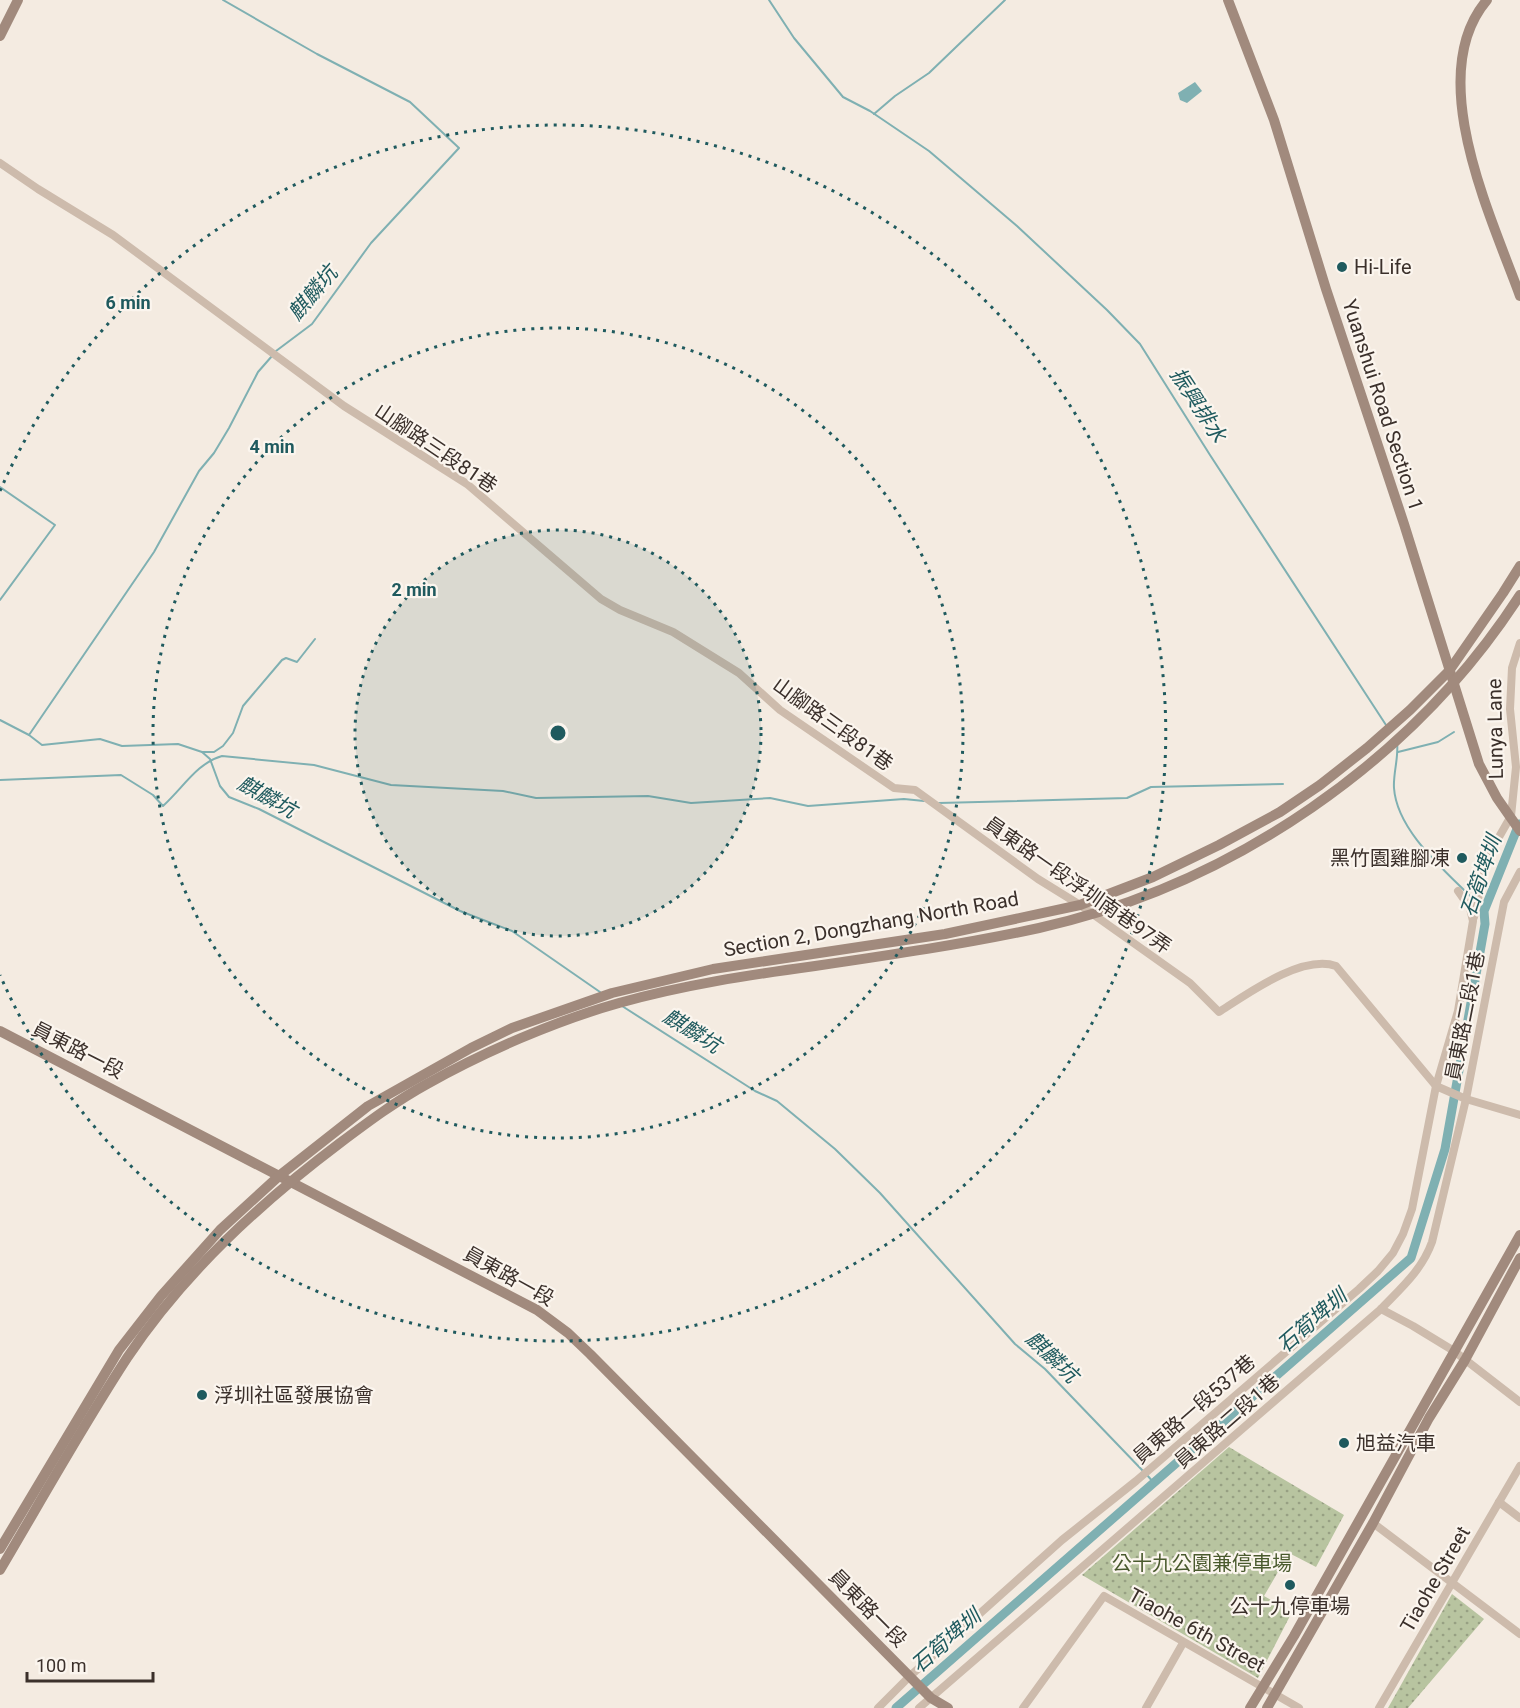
<svg xmlns="http://www.w3.org/2000/svg" width="1520" height="1708" viewBox="0 0 1520 1708" font-family="Roboto,'Noto Sans TC',sans-serif">
<defs>
<pattern id="park-dots" width="8" height="8" patternUnits="userSpaceOnUse" patternTransform="scale(1.5)"><rect width="8" height="8" fill="#b8c4a0"/><path d="M2 2h.1M6 6h.1" fill="none" stroke="#97a083" stroke-width="1.8" stroke-linecap="round"/></pattern>
</defs>
<rect width="100%" height="100%" fill="#f4ebe1"/>
<!-- park -->
<g fill="url(#park-dots)">
<path d="M1229,1447L1344,1515L1316,1567L1289,1553L1264,1596L1292,1612L1258,1678L1082,1575Z"/>
<path d="M1452,1594L1484,1619L1408,1708H1388Z"/>
</g>
<!-- water -->
<path fill="#7fb0b2" d="M1195,82L1202,91L1187,103L1180,100L1178,93Z"/>
<g fill="none" stroke-linecap="round" stroke-linejoin="round">
<!-- stream -->
<g stroke="#7fb0b2" stroke-width="2">
<path d="M223,0L317,54L410,102L459,148L371,243L312,324L276,351"/>
<path d="M769,0L794,38L843,97L870,111L929,151L1017,226L1107,310L1140,344L1210,455L1386,725"/>
<path d="M874,114L895,96L929,73L1005,0"/>
<path d="M272,356L258,372L229,428L214,453L199,471L154,552L29,735L42,745L100,739L122,746L178,744L202,752L210,759L220,786L229,797L259,809L460,911L512,931L600,992"/>
<path d="M0,487L55,525L0,600"/>
<path d="M0,720L29,735"/>
<path d="M1397,742C1399,757 1393,773 1394,788C1397,832 1447,872 1476,902"/>
<path d="M202,752H214L223,746L233,733L243,706L282,660L286,658L297,662L315,639"/>
<path d="M1398,752L1438,742L1454,732"/>
<path d="M0,780L121,775L153,795L163,806C183,788 197,763 222,756L314,765L391,785L503,791L536,798L648,796L691,803L770,798L808,806L904,799L924,801"/>
<path d="M939,803L1127,798L1151,787L1283,784"/>
<path d="M1480,906L1484,911"/>
<path d="M622,1006L755,1091L777,1101L835,1149L880,1193L1015,1344L1045,1369L1143,1471"/>
<path d="M1147,1475L1154,1483"/>
</g>
<!-- canal -->
<path stroke="#7fb0b2" stroke-width="9" d="M896,1708L1411,1258L1445,1149L1485,924L1484,911L1519,824"/>
<!-- street -->
<g stroke="#cdbbac" stroke-width="8">
<path d="M0,163L38,189L113,235L344,406L467,484L601,599L620,610L673,632L739,673L780,710L894,788L915,790L1038,879L1080,905L1190,983L1219,1012C1247,994 1302,954 1336,966L1436,1086L1466,1099L1520,1115"/>
<path d="M1474,917L1487,858L1511,816L1516,767L1510,709L1512,668L1520,643"/>
<path d="M1381,1309L1413,1326L1454,1351L1520,1402"/>
<path d="M1499,1502L1520,1518"/>
<path d="M1373,1523L1520,1634"/>
<path d="M878,1708L910,1676L1062,1540L1136,1481L1359,1289L1378,1271L1393,1253L1403,1234L1412,1209L1436,1086L1458,1011L1473,921L1470,908L1458,891"/>
<path d="M919,1708L1381,1309C1401,1288 1422,1270 1432,1242L1466,1099L1504,902L1520,872"/>
<path d="M1023,1708L1104,1596L1299,1708"/>
<path d="M1146,1708L1183,1643"/>
<path d="M1379,1708L1520,1466"/>
</g>
<!-- secondary -->
<g stroke="#a18a7d" stroke-width="10">
<path d="M1228,0L1274,120L1326,289L1404,524L1479,764L1497,798L1520,831"/>
<path d="M1487,0C1423,75 1491,216 1520,296"/>
<path d="M0,36L18,0"/>
<path d="M0,1031L537,1310L568,1333L590,1354L931,1698L948,1708"/>
<path d="M0,1549L119,1350L161,1296L220,1230L279,1176L368,1106L471,1048L512,1028L612,993L713,969L945,934L1080,905L1153,877L1219,845L1280,812L1320,785L1367,748L1410,710L1449,671L1503,593L1520,566"/>
<path d="M0,1570C42,1499 82,1427 127,1358C184,1273 259,1204 340,1143C368,1122 396,1101 427,1084C484,1052 555,1021 619,1003C683,985 749,975 815,966C890,955 965,944 1039,928C1232,885 1413,761 1520,595"/>
<path d="M1250,1708L1294,1636L1520,1235"/>
<path d="M1267,1708L1373,1523L1429,1418L1465,1360L1520,1258"/>
</g>
</g>
<!-- distance rings -->
<circle cx="558" cy="733" r="203" fill="#1f5a5e" fill-opacity=".12"/>
<g fill="none" stroke="#1f5a5e" stroke-width="3" stroke-dasharray="3 6">
<circle cx="558" cy="733" r="203"/>
<circle cx="558" cy="733" r="405"/>
<path d="M0 491A608 608 0 1 1 0 975"/>
</g>
<!-- markers -->
<g fill="#1f5a5e" stroke="#fbf5ee" stroke-width="2">
<circle cx="1342" cy="267" r="6"/>
<circle cx="1462" cy="858" r="6"/>
<circle cx="202" cy="1395" r="6"/>
<circle cx="1344" cy="1443" r="6"/>
<circle cx="1290" cy="1585" r="6"/>
</g>
<g text-anchor="middle" dominant-baseline="central" stroke-width="4.5" stroke-linejoin="round" paint-order="stroke">
<!-- poi labels -->
<g font-size="20" fill="#3b302b" stroke="#fbf5ee" text-anchor="start">
<text x="1354" y="267">Hi-Life</text>
<text x="1450" y="858" text-anchor="end">黑竹園雞腳凍</text>
<text x="214" y="1395">浮圳社區發展協會</text>
<text x="1356" y="1443">旭益汽車</text>
<text x="1290" y="1606" text-anchor="middle">公十九停車場</text>
</g>
<!-- street labels -->
<g font-size="20" fill="#3b302b" stroke="#fbf5ee">
<text transform="translate(1383 405) rotate(72)">Yuanshui Road Section 1</text>
<text transform="translate(436 448) rotate(34)">山腳路三段81巷</text>
<text transform="translate(833 724) rotate(36)">山腳路三段81巷</text>
<text transform="translate(1495 729) rotate(-91)">Lunya Lane</text>
<text transform="translate(1078 885) rotate(35)">員東路一段浮圳南巷97弄</text>
<text transform="translate(871 924) rotate(-10)">Section 2, Dongzhang North Road</text>
<text transform="translate(1465 1016) rotate(-79)">員東路二段1巷</text>
<text transform="translate(78 1050) rotate(27)">員東路一段</text>
<text transform="translate(509 1276) rotate(29)">員東路一段</text>
<text transform="translate(1194 1409) rotate(-41)">員東路一段537巷</text>
<text transform="translate(1227 1421) rotate(-41)">員東路二段1巷</text>
<text transform="translate(1435 1579) rotate(-60)">Tiaohe Street</text>
<text transform="translate(868 1608) rotate(45)">員東路一段</text>
<text transform="translate(1197 1630) rotate(29)">Tiaohe 6th Street</text>
</g>
<!-- park labels -->
<g font-size="20" fill="#4a5a2e" stroke="#fbf5ee">
<text x="1202" y="1563">公十九公園兼停車場</text>
</g>
<!-- water labels -->
<g font-size="21" font-style="italic" fill="#1f5a5e" stroke="#fbf5ee">
<text transform="translate(313 293) rotate(-50)">麒麟坑</text>
<text transform="translate(1198 405) rotate(57)">振興排水</text>
<text transform="translate(267 797) rotate(29)">麒麟坑</text>
<text transform="translate(1481 876) rotate(-71)">石筍埤圳</text>
<text transform="translate(692 1031) rotate(32)">麒麟坑</text>
<text transform="translate(1312 1321) rotate(-41)">石筍埤圳</text>
<text transform="translate(1052 1357) rotate(44)">麒麟坑</text>
<text transform="translate(946 1641) rotate(-41)">石筍埤圳</text>
</g>
</g>
<circle cx="558" cy="733" r="9" fill="#1f5a5e" stroke="#fbf5ee" stroke-width="3"/>
<g font-size="18" text-anchor="middle" font-weight="bold" fill="#1f5a5e" stroke="#fbf5ee" stroke-width="4.5" stroke-linejoin="round" paint-order="stroke">
<text x="128" y="309">6 min</text>
<text x="272" y="453">4 min</text>
<text x="414" y="596">2 min</text>
</g>
<!-- scale -->
<path d="M27 1672v9h126v-9" fill="none" stroke="#3b302b" stroke-width="3"/>
<text x="36" y="1672" font-size="18" fill="#3b302b" stroke="#fbf5ee" stroke-width="4.5" paint-order="stroke">100 m</text>
</svg>
